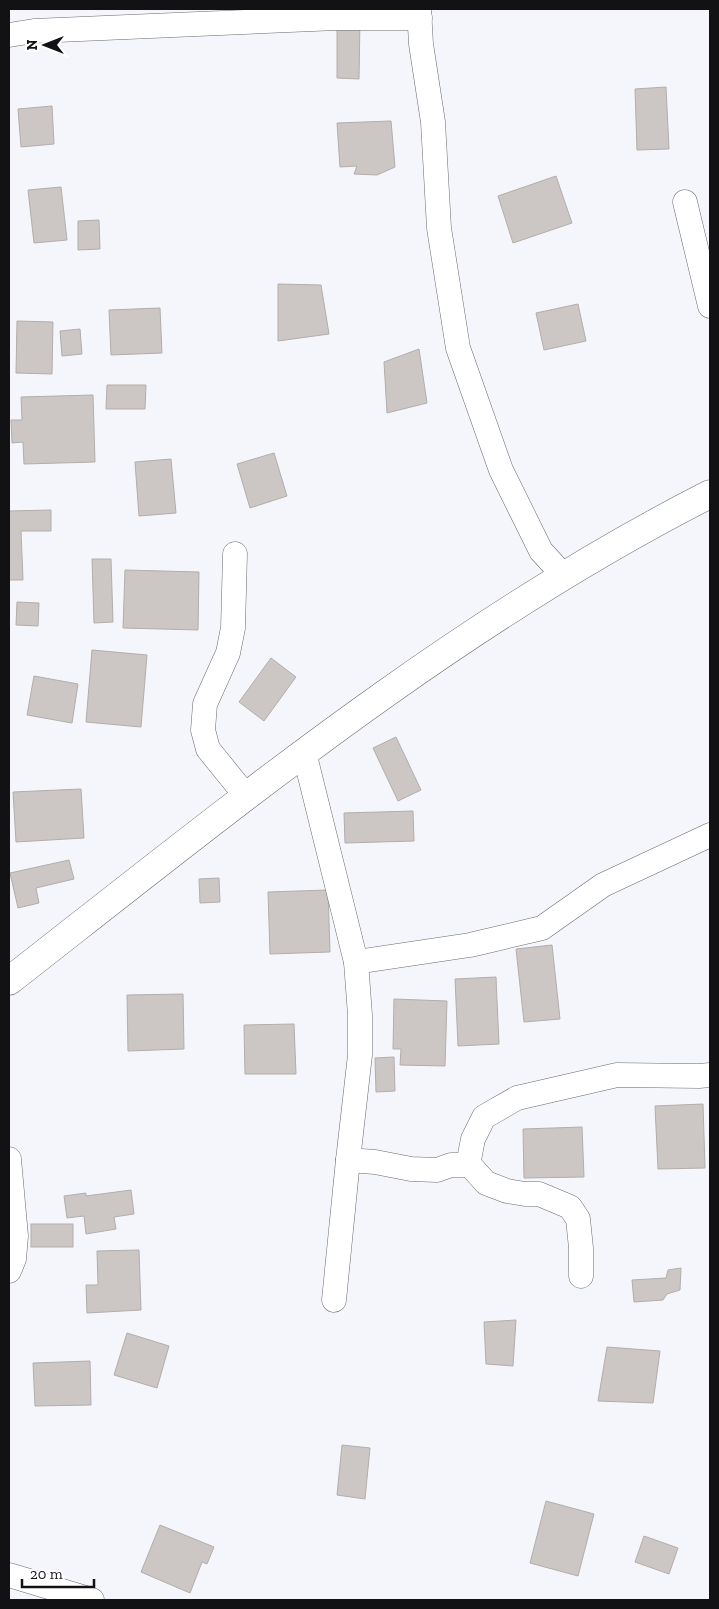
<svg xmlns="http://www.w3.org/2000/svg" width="719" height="1609" viewBox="0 0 719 1609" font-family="'Zilla Slab',serif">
<rect width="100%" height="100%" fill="#f5f6fb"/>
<!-- building -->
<g fill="#ccc6c4" stroke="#b3adab">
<path d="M337,18H360L359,79L337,78Z"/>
<path d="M666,87L669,149L637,150L635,89Z"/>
<path d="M52,106L54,144L21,147L18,109Z"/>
<path d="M391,121L395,167L377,175L354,174L357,166L340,167L337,123Z"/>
<path d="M556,176L572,223L513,243L498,196Z"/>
<path d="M61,187L67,240L34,243L28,190Z"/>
<path d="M99,220L100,249L78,250V221Z"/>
<path d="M278,284L321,285L329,334L278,341Z"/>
<path d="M578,304L586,341L544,350L536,313Z"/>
<path d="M160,308L162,353L111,355L109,310Z"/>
<path d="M17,321L53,322L52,374L16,373Z"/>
<path d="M80,329L82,354L62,356L60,331Z"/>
<path d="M419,349L427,403L387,413L384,362Z"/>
<path d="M107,385H146L145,409H106Z"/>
<path d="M93,395L95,462L24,464L23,442L12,443L11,420H22L21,397Z"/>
<path d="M274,453L287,496L250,508L237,464Z"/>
<path d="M171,459L176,513L139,516L135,462Z"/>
<path d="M51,510V531H21L23,580H9V511Z"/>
<path d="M92,559H111L113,622L94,623Z"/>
<path d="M125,570L199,572L198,630L123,628Z"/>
<path d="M17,602L39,603L38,626L16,625Z"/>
<path d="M92,650L147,655L141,727L86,722Z"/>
<path d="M271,658L296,677L264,721L239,702Z"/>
<path d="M34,676L78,684L72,723L27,715Z"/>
<path d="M396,737L421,790L398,801L373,748Z"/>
<path d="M81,789L84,838L16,842L13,792Z"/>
<path d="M413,811L414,841L345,843L344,813Z"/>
<path d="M69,860L74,879L36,888L39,903L18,908L10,873Z"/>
<path d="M219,878L220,902L200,903L199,879Z"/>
<path d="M328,890L330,952L270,954L268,892Z"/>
<path d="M552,945L560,1019L524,1022L516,949Z"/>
<path d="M496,977L499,1044L458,1046L455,979Z"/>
<path d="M183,994L184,1049L128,1051L127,995Z"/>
<path d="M394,999L447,1001L445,1066L400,1065L401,1049H393Z"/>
<path d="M294,1024L296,1074H245L244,1025Z"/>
<path d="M394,1057L395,1091L376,1092L375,1058Z"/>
<path d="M703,1104L705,1168L658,1169L655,1106Z"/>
<path d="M582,1127L584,1177L524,1178L523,1129Z"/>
<path d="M131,1190L134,1214L114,1217L116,1229L86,1234L84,1216L67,1218L64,1196L86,1193V1196Z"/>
<rect x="31" y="1224" width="42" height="23"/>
<path d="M139,1250L141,1310L87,1313L86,1285H98L97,1251Z"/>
<path d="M681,1268L680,1290L667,1294L663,1300L634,1302L632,1280L666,1278L668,1270Z"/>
<path d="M516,1320L513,1366L486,1364L484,1322Z"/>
<path d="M127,1333L169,1346L157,1388L114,1375Z"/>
<path d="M607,1347L660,1351L653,1403L598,1401Z"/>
<path d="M90,1361L91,1405L35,1406L33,1363Z"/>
<path d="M342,1445L370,1448L365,1499L337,1495Z"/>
<path d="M546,1501L594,1514L578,1576L530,1563Z"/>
<path d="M160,1525L214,1547L207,1564L202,1562L190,1593L141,1572Z"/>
<path d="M644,1536L678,1548L669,1574L635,1562Z"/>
</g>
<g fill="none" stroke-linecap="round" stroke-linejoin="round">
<!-- minor casing -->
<g stroke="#696a6e" stroke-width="25">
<g id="minor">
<path d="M419,9L421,44L433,122L439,228L458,348L501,470L541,551L564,576"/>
<path d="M9,35L34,31L337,18H420"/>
<path d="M685,202L710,306"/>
<path d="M235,554L233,628L228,653L205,704L203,730L208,749L246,796"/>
<path d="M304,752L356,962L360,1015V1055L348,1160L334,1300"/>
<path d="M356,962L470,945L542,928L603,885L710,835"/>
<path d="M9,1159L16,1236L14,1259L9,1271"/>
<path d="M348,1160L375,1162L411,1169L437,1170L451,1165H468L473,1139L484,1117L517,1098L617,1075L699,1076L710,1075"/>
<path d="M468,1163L486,1183L507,1191L525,1194H539L570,1207L578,1219L581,1248V1276"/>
<path d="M9,1575L92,1600"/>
</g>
</g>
<!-- tertiary casing -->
<g stroke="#696a6e" stroke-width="29">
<path id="tertiary" d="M9,981C233,806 456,623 710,494"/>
</g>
<!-- minor -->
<use href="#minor" stroke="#fff" stroke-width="24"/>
<!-- tertiary -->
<use href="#tertiary" stroke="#fff" stroke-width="28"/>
</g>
<!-- border -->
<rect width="719" height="1609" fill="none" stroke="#121214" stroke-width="20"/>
<!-- north arrow -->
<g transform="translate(45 45) rotate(270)" stroke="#ffffff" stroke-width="4" paint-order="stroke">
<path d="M0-4L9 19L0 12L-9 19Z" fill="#121214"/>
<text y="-8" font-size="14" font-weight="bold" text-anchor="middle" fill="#121214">N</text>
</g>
<!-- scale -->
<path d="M22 1579v8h72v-8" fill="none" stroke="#121214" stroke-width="2.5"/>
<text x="30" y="1579" font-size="15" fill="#121214" stroke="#ffffff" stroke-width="4" paint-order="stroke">20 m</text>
</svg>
